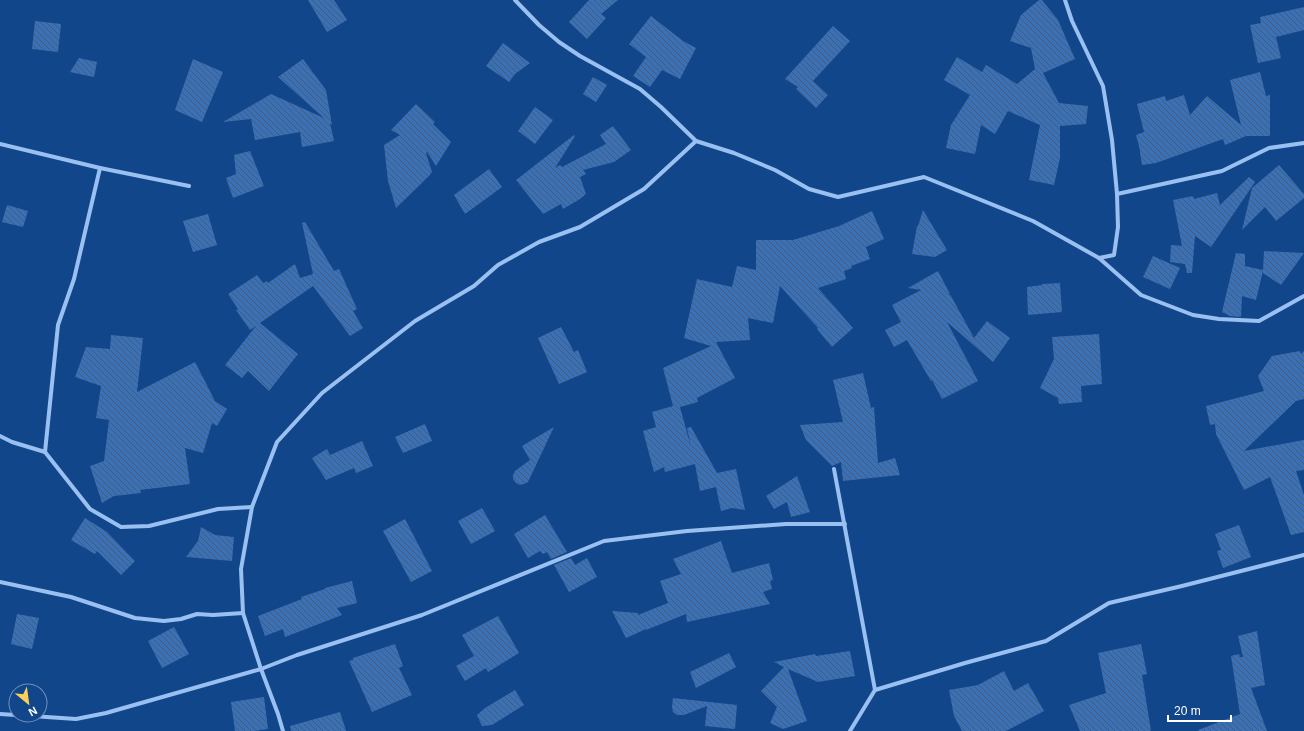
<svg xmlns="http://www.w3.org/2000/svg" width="1304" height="731" viewBox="0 0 1304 731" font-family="Helvetica,sans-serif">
<defs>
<pattern id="building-back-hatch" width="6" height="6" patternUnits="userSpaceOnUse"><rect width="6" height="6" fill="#3b70b4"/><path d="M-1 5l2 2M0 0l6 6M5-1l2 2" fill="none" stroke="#445c7b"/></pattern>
</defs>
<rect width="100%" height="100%" fill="#12468b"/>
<!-- building -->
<g fill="url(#building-back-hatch)">
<path d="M308,0H334L347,20L327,32Z"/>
<path d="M589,0H618L601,14L606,18L587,39L569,22Z"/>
<path d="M1039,0H1042L1058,20L1075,59L1043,73L1059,103L1088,106L1086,124L1060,126V158L1054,185L1029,180L1040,125L1008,111L995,134L981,125L975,154L946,148L951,125L970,95L944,80L957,57L982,72L986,65L1017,84L1035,69L1031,48L1010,41L1021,15Z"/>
<path d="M1304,7V30L1276,37L1281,58L1258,63L1250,25L1261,23L1260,17Z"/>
<path d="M651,16L683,41L696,48L680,79L662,70L650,87L633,76L646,57L629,44Z"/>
<path d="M35,21L61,24L58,52L32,49Z"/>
<path d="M833,26L850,41L813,81L828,95L816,108L796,89L798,87L785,79Z"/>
<path d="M503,43L530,63L515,74L509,82L486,66Z"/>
<path d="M79,58L97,62L94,77L70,72Z"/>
<path d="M193,59L223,72L202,122L175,110Z"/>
<path d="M303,59L326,90L332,125L330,123L334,141L302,147L300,132L255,140L251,119L223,122L271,94L324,118L278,77Z"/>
<path d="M1260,72L1266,96L1270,95V136H1246L1225,145L1223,139L1156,163L1142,165L1139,146L1136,135L1144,132L1137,104L1165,96L1166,101L1184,95L1190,115L1207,96L1241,125L1230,80Z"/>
<path d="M593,77L607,85L596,102L583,94Z"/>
<path d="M416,104L435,122L433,124L451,142L436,166L427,152L426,153L432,172L429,176L396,208L388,181L384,145L400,135L391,130Z"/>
<path d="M535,107L553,120L535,144L518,131Z"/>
<path d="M613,126L631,150L614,162L583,170L586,174L580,177L586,194L580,199L563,209L561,204L543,214L516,180L574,135L575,136L555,168L560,165L562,167L606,144L600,135Z"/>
<path d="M250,151L264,186L233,198L226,178L236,174L234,155Z"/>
<path d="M1279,165L1304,194V198L1276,221L1265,207L1242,230L1252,188Z"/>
<path d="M489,169L502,187L465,214L454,195Z"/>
<path d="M1249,177L1255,182L1211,247L1195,236L1192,273H1187L1185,264L1170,262L1171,245L1182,246L1173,200L1193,196L1194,199L1217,193L1220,205Z"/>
<path d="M7,205L28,211L23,227L2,222Z"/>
<path d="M923,210L947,250L935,257L912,254L917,226H918Z"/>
<path d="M872,211L884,239L866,247L870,259L851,266L852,268L844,271L846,279L818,288L853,328L832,347L817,329L818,328L780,286L773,323L748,318L750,340L716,342L735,378L697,398L698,402L680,407L691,447L687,428L691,427L717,473L736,469L745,510L732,508L721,511L716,487L700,491L695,464L665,472L664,467L654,472L643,431L656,427L652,412L673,406L663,368L711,346L684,338L697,279L732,287L737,266L756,270V240H793L839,226Z"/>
<path d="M208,214L217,245L193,252L183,221Z"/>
<path d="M305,222L334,271L339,269L357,309L353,311L363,328L350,336L313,286L260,323L298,354L269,391L248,371L242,378L225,365L256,326L250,330L236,310L238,309L228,294L257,275L263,283L267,281L268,283L295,264L300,278L313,274L302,223Z"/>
<path d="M1264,251L1304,253L1281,285L1263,273V271L1256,300L1242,296L1241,317L1230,316L1222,312L1236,253L1245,254V266L1263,270Z"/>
<path d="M1153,256L1180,268L1170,289L1143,277Z"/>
<path d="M938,271L950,294L948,293L951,296L974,338L987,321L1010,338L993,362L947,322L978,381L942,399L932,380L931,381L907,340L894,347L885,330L901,322L892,305L921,290L908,288Z"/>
<path d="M1060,283L1062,312L1028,315L1027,287L1042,285V284Z"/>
<path d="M561,327L574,352L578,350L587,372L559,384L538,338Z"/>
<path d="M1099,334L1102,384L1081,386L1082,402L1059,404L1058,398L1040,388L1054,359L1052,337Z"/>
<path d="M111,335L143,338L137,392L195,362L215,401L227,409L217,426L212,423L203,453L185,448L190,484L140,490L141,493L114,496L102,503L90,466L104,461L109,420L96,418L101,386L75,377L86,347L110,349Z"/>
<path d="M1300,351L1301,354L1304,351V399L1296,401L1244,451L1304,440V470L1296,471L1304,495V532L1291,535L1270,477L1244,490L1216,434L1215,424L1210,425L1206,406L1264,391L1258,376L1272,356Z"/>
<path d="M863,373L871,408L874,407L878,463L895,458L900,475L843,481L841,462L832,466L806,440L800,425L843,422L833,380Z"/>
<path d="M425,424L432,441L403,453L395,437Z"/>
<path d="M554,427L528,482L524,484L520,485L516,483L513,479V475L515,471L530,460L522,446Z"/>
<path d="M362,441L373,466L356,473L354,468L326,480L312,458L327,449L330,455Z"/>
<path d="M797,476L810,512L791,517L787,502L774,509L766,496Z"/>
<path d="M482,508L495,531L471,544L458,521Z"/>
<path d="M545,515L567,552L551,559L547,552L543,554L540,551L528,558L514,534Z"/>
<path d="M85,518L107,532L135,561L121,575L97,551L95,554L71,540Z"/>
<path d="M405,519L432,571L411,582L383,531Z"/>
<path d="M1239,525L1251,557L1223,568L1217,551L1221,550L1215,534Z"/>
<path d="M201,527L215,535L234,537L232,561L186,557L198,541Z"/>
<path d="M721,541L732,573L769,563L773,580L770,581L772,589L763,592L770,604L687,622L686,614L646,630V629L626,638L612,611L638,613V615L668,603L660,581L681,574L673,559Z"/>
<path d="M571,558L575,565L587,558L597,577L569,592L554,565Z"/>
<path d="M352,581L357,603L337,608L342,615L285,637L283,629L265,636L258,616L302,599L301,597L325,589V588Z"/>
<path d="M17,614L39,618L32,649L11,644Z"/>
<path d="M498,616L519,653L488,672L486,668L465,681L456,666L474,656L462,635Z"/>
<path d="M174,627L189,654L162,668L148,641Z"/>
<path d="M1257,631L1265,685L1251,688L1267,731H1199L1198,730L1240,714L1231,656L1239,654L1240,657H1243L1238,636Z"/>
<path d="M395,644L403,666L399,668L412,695L372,712L349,661L353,660V658Z"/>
<path d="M1141,644L1147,674L1142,675L1151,731H1080L1069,705L1106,693L1098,653Z"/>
<path d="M850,651L855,676L818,682L788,669L807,721L783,729L770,723L777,707L761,691L784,667L774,662L815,654L816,656Z"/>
<path d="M729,653L736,667L696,688L690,672Z"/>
<path d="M1004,671L1014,691L1028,683L1044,711L1006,731H962L954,716L949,690L978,685Z"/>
<path d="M515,690L524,705L492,725L482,726L477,715L485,708Z"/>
<path d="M264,697L268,729L254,731H235L231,702Z"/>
<path d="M673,698L737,705L735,729L705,726L707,706L684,715H677L673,712L672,707Z"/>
<path d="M340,712L346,731H291L290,726Z"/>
</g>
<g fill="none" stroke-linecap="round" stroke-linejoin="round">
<!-- minor -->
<g stroke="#99c0f1" stroke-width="4">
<path d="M515,0L539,25L559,42L580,56L640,89L661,107L696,141L734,153L775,170L809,189L838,197L924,177L1033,221L1099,258L1141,295L1193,315L1219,319L1259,321L1304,296"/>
<path d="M1065,0L1072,21L1103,86L1112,140L1117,194L1118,227L1114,255L1099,258"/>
<path d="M696,141L644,189L580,227L539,242L498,265L474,286L415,321L322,393L277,442L252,507L241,569L243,613L261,669L297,655L422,615L604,541L687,531L786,524H845"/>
<path d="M0,144L100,168"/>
<path d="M1117,194L1222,171L1269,148L1304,143"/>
<path d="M0,436L12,442L45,452L90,509L121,527L149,526L218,509L252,507"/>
<path d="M45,452L58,325L74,279L100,168L189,186"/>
<path d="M834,469L875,690"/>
<path d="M0,582L71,597L135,618L164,621L181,619L197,614L213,615L243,613"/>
<path d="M0,714L16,715"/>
<path d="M17,715L76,719L106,713L261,669L278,714L283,731"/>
<path d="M850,731L875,690L965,663L1046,641L1109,603L1182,586L1304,555"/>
</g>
</g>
<!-- north arrow -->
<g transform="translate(28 703) rotate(151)"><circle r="19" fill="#12468b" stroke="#7190b9"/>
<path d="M0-3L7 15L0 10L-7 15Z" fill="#ffd059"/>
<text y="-6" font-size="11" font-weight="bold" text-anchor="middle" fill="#ffffff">N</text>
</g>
<!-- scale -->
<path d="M1168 715v6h63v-6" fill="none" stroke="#ffffff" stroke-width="2"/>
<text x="1174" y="715" font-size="12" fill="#ffffff" stroke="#12468b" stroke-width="3" paint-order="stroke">20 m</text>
</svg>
